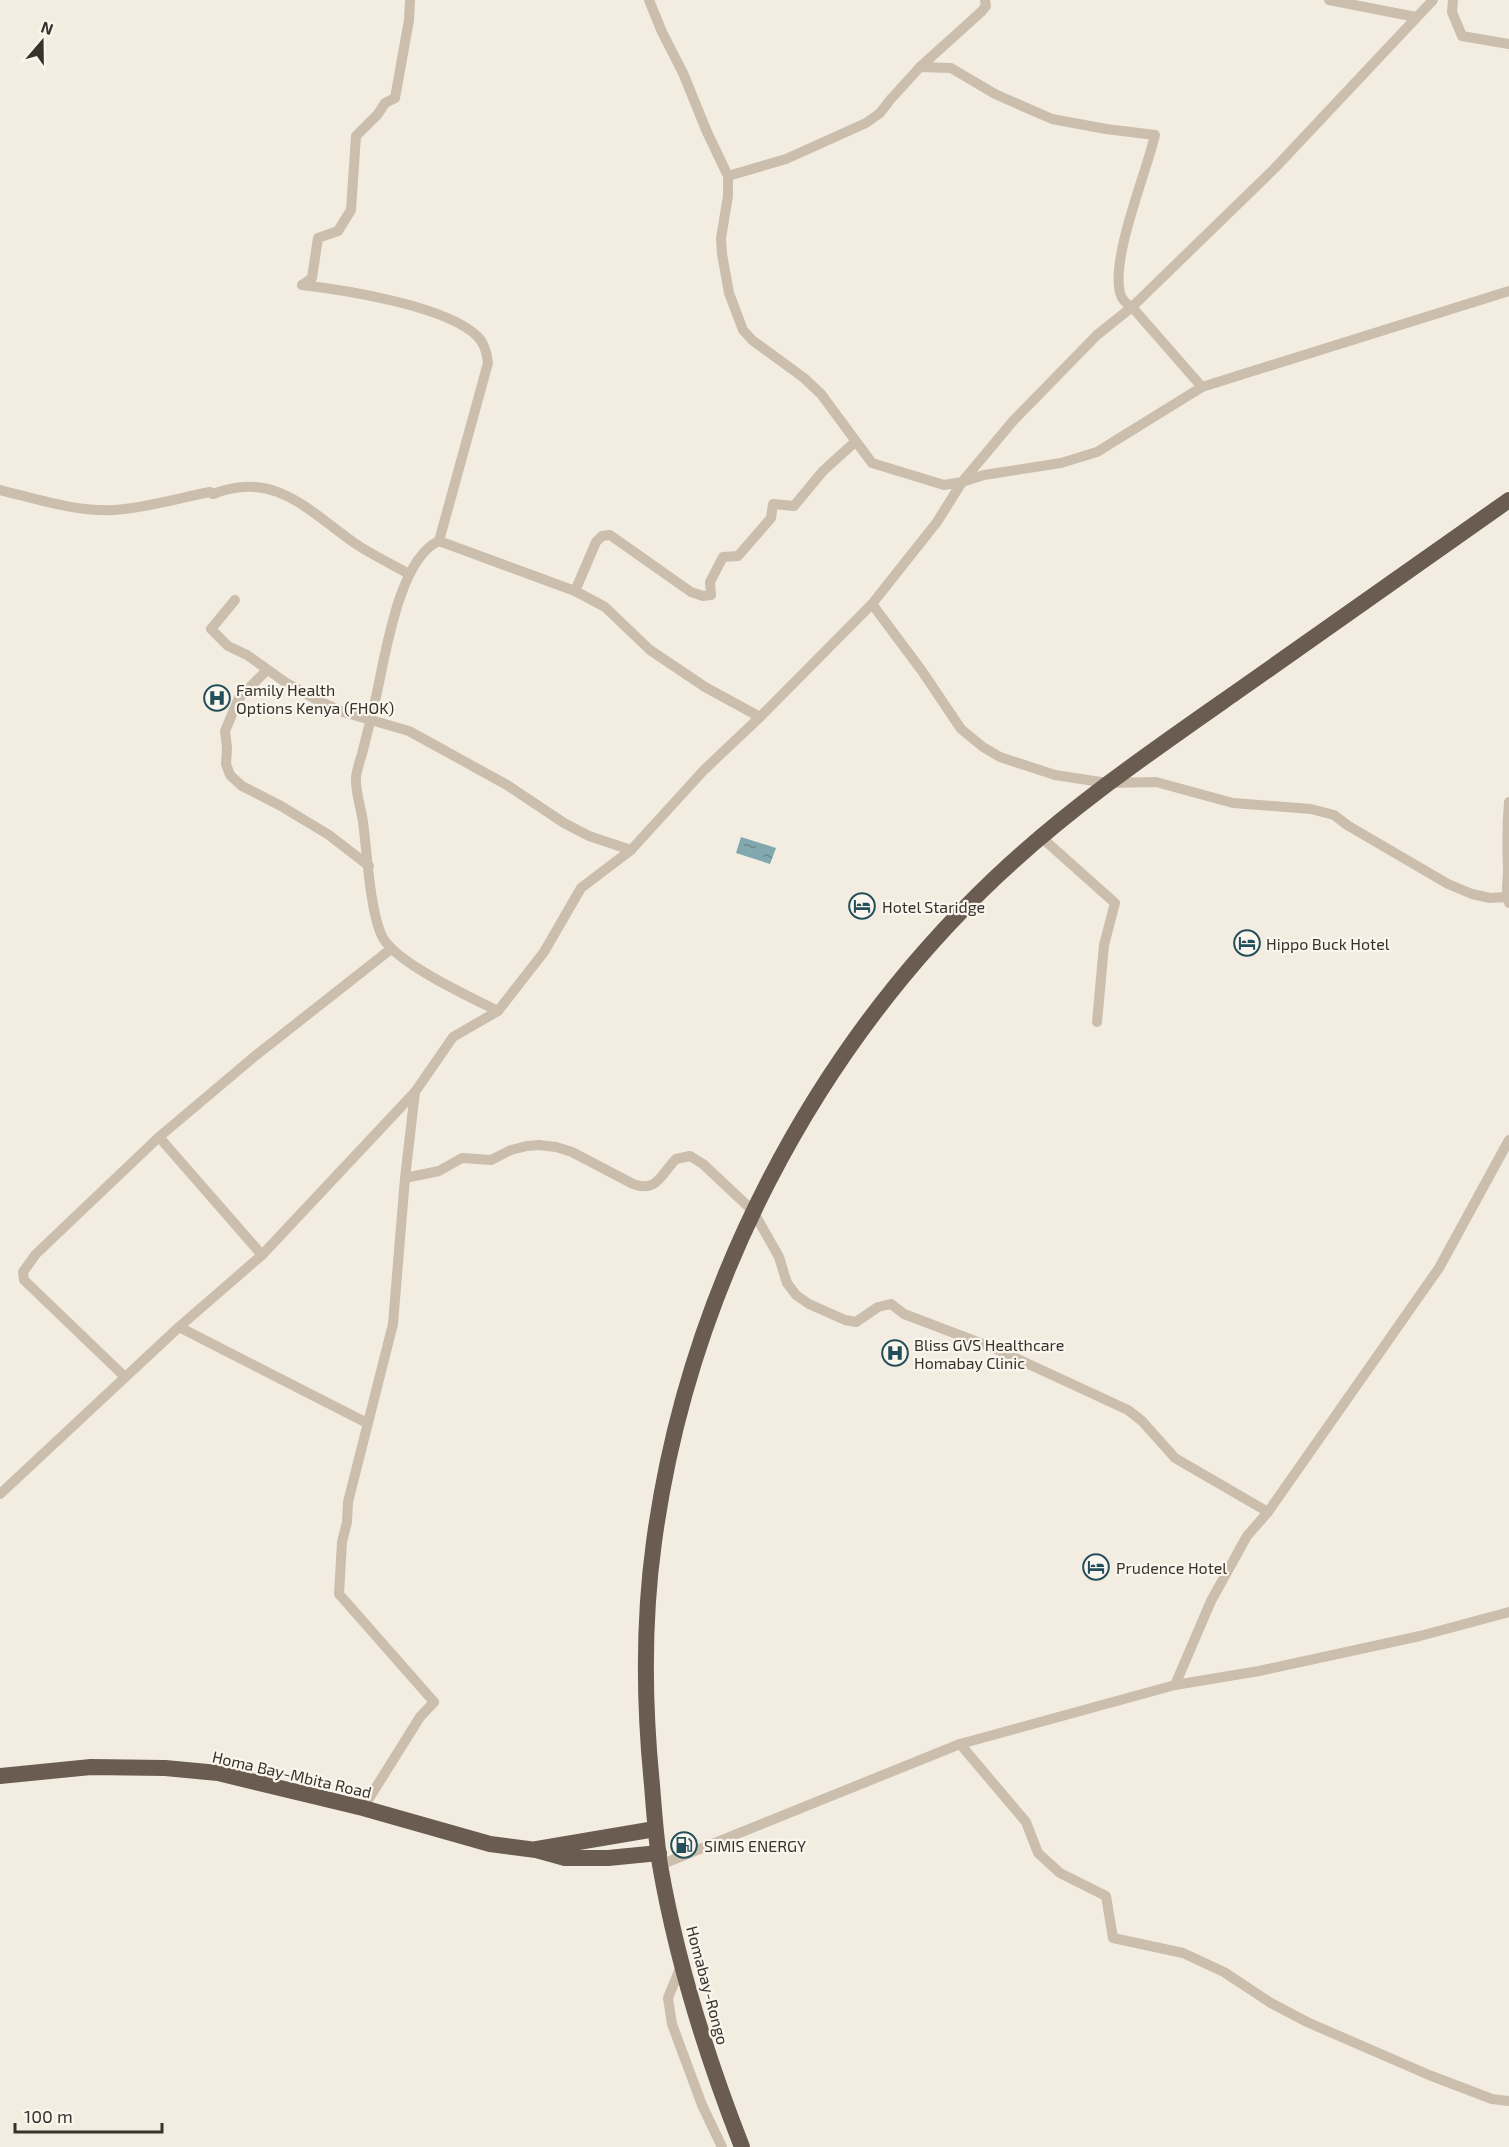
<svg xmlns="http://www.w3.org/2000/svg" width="1509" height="2147" viewBox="0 0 1509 2147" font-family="'Exo 2',sans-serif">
<defs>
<pattern id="water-ripples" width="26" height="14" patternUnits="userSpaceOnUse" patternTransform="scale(1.5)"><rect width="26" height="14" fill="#81a7af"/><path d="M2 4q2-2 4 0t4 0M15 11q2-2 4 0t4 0" fill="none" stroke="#6b898f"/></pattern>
</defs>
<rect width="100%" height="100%" fill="#f3ede1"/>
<!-- water -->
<path fill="url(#water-ripples)" d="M741,837L776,848L770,864L736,853Z"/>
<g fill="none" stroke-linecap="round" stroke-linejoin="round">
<!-- minor -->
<g stroke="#cbbead" stroke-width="10">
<path d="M649,0L662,32L683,73L707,132L728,176V196L721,238L722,254L729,293L743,330L752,340L804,378L821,394L872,463L944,485L962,482L1013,421L1097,335L1132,307L1274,169L1433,0"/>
<path d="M1329,0L1416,17"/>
<path d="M1453,0L1452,12L1462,36L1509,44"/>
<path d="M920,67L981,12L986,6L985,0"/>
<path d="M728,176L786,159L866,123L880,113L890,100L920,67L951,68L995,94L1052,119L1106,129L1155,135C1146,174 1111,257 1120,293C1122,300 1126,304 1132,307L1202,387"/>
<path d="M302,285C345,290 448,306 478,337C485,344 487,354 488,363L439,541"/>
<path d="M302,285L312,278L318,238L338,231L351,210L356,136L378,114L385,103L395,98L409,20L410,0"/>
<path d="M0,490C37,499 76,512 114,510C147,508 179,498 210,492L213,494C273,470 307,509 353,542C370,554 390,563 409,574"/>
<path d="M575,591L596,542L602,536L610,535L691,592L703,596L711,595L710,582L723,557L738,556L771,518L773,504L794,506L823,471L855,442"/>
<path d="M235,600L211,629L228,646L247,655L285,682L317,700L343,712L409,731L507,785L564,823L589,836L631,850"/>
<path d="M872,604L922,671L961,729L983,747L1000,757L1055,775L1107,783L1156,782L1233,803L1311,809L1334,815L1347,825L1448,884L1472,894L1490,898L1507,897"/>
<path d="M267,670L239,698L225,731L227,748L226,764L230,775L242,786L281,806L329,835L369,866"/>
<path d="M1041,837L1115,903L1104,945L1097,1022"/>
<path d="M1509,903C1505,893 1508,881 1508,870C1507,847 1507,825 1509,802"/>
<path d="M498,1011C470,997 398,964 383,938C370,914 367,851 363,822C361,808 355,791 356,777C357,769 360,761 362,754C366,738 370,722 374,706C384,665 397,559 439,541L575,591L605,607L650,650L705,687L760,717"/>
<path d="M415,1092L405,1178L439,1171L462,1158L491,1160L511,1150L527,1146L539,1145L556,1147L572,1152L633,1184C657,1193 661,1174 676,1159L690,1156L703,1164L753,1211L779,1257L787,1283L796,1295L809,1304L845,1320L856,1322L878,1307L891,1304L904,1314L996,1349L1128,1410L1142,1421L1175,1458L1268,1512"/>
<path d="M159,1137L262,1255"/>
<path d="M179,1327L367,1423"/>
<path d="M125,1377L24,1280L23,1272L36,1254L159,1137L255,1056L391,949"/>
<path d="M0,1494L179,1327L262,1255L415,1092L453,1037L498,1011L544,952L581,888L631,850L704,770L760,717L872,604L937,522L962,482L984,475L1061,463L1097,452L1202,387L1509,291"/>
<path d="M1175,1685L1211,1601L1247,1536L1268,1512L1439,1268L1509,1140"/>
<path d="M960,1744L1026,1822L1038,1853L1060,1873L1106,1896L1113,1938L1183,1953L1224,1972L1271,2003L1307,2022L1429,2075L1492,2099L1509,2101"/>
<path d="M363,1808L420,1717L434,1702L339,1594L342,1542L347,1522L348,1502L393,1324L405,1178"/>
<path d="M660,1865L960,1744L1175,1685L1259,1671L1420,1636L1509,1612"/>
<path d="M681,1966L668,1998L672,2024L702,2105L722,2147"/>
</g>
<!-- trunk -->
<g stroke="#6a5c50" stroke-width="16">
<path d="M0,1776L91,1767L165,1768L218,1773L363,1808L490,1844L536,1850L565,1858H608L659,1853"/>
<path d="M537,1849L655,1829"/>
<path d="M742,2147C706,2055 677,1963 660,1865C656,1839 654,1811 652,1785C644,1705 643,1622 654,1542C688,1291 812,1052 995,878C1069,808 1152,751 1235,693C1327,629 1418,564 1509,500"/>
</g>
</g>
<!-- icons -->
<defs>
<g id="hospital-ring" transform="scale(1.35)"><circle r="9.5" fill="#faf6ee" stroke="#224f5a" stroke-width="1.5"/><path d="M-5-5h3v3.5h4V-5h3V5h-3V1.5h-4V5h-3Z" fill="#224f5a"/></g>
<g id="hotel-ring" transform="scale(1.35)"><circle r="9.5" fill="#faf6ee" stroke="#224f5a" stroke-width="1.5"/><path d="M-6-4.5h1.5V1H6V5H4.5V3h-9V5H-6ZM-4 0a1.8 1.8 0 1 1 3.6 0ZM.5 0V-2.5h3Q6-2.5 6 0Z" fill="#224f5a"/></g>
<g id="fuel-ring" transform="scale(1.35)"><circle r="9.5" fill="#faf6ee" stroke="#224f5a" stroke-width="1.5"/><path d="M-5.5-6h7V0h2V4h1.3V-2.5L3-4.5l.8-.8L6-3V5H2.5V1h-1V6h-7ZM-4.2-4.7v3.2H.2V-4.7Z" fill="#224f5a"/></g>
</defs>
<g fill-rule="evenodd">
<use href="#hospital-ring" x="217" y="698"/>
<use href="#hotel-ring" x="862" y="906"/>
<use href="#hotel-ring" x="1247" y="943"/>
<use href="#hospital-ring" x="895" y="1353"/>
<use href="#hotel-ring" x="1096" y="1567"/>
<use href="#fuel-ring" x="684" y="1845"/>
</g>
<g text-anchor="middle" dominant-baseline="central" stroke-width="4.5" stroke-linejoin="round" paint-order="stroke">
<!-- poi labels -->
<g font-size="16" fill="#39312b" stroke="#faf6ee" text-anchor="start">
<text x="236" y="689">Family Health<tspan x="236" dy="18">Options Kenya (FHOK)</tspan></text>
<text x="882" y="906">Hotel Staridge</text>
<text x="1266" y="943">Hippo Buck Hotel</text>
<text x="914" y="1344">Bliss GVS Healthcare<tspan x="914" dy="18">Homabay Clinic</tspan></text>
<text x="1116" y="1567">Prudence Hotel</text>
<text x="704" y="1845">SIMIS ENERGY</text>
</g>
<!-- street labels -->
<g font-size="16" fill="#39312b" stroke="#faf6ee">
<text transform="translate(292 1774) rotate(13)">Homa Bay-Mbita Road</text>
<text transform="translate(708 1985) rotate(75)">Homabay-Rongo</text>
</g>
</g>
<!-- north arrow -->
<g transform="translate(42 42) rotate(20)" stroke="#faf6ee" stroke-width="4.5" paint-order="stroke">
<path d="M0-4.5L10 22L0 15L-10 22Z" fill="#39312b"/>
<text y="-9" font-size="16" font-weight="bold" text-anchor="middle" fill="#39312b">N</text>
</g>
<!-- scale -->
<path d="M15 2123v9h147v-9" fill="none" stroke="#39312b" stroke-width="3"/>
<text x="24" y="2123" font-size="18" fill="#39312b" stroke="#faf6ee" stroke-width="4.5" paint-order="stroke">100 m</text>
</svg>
